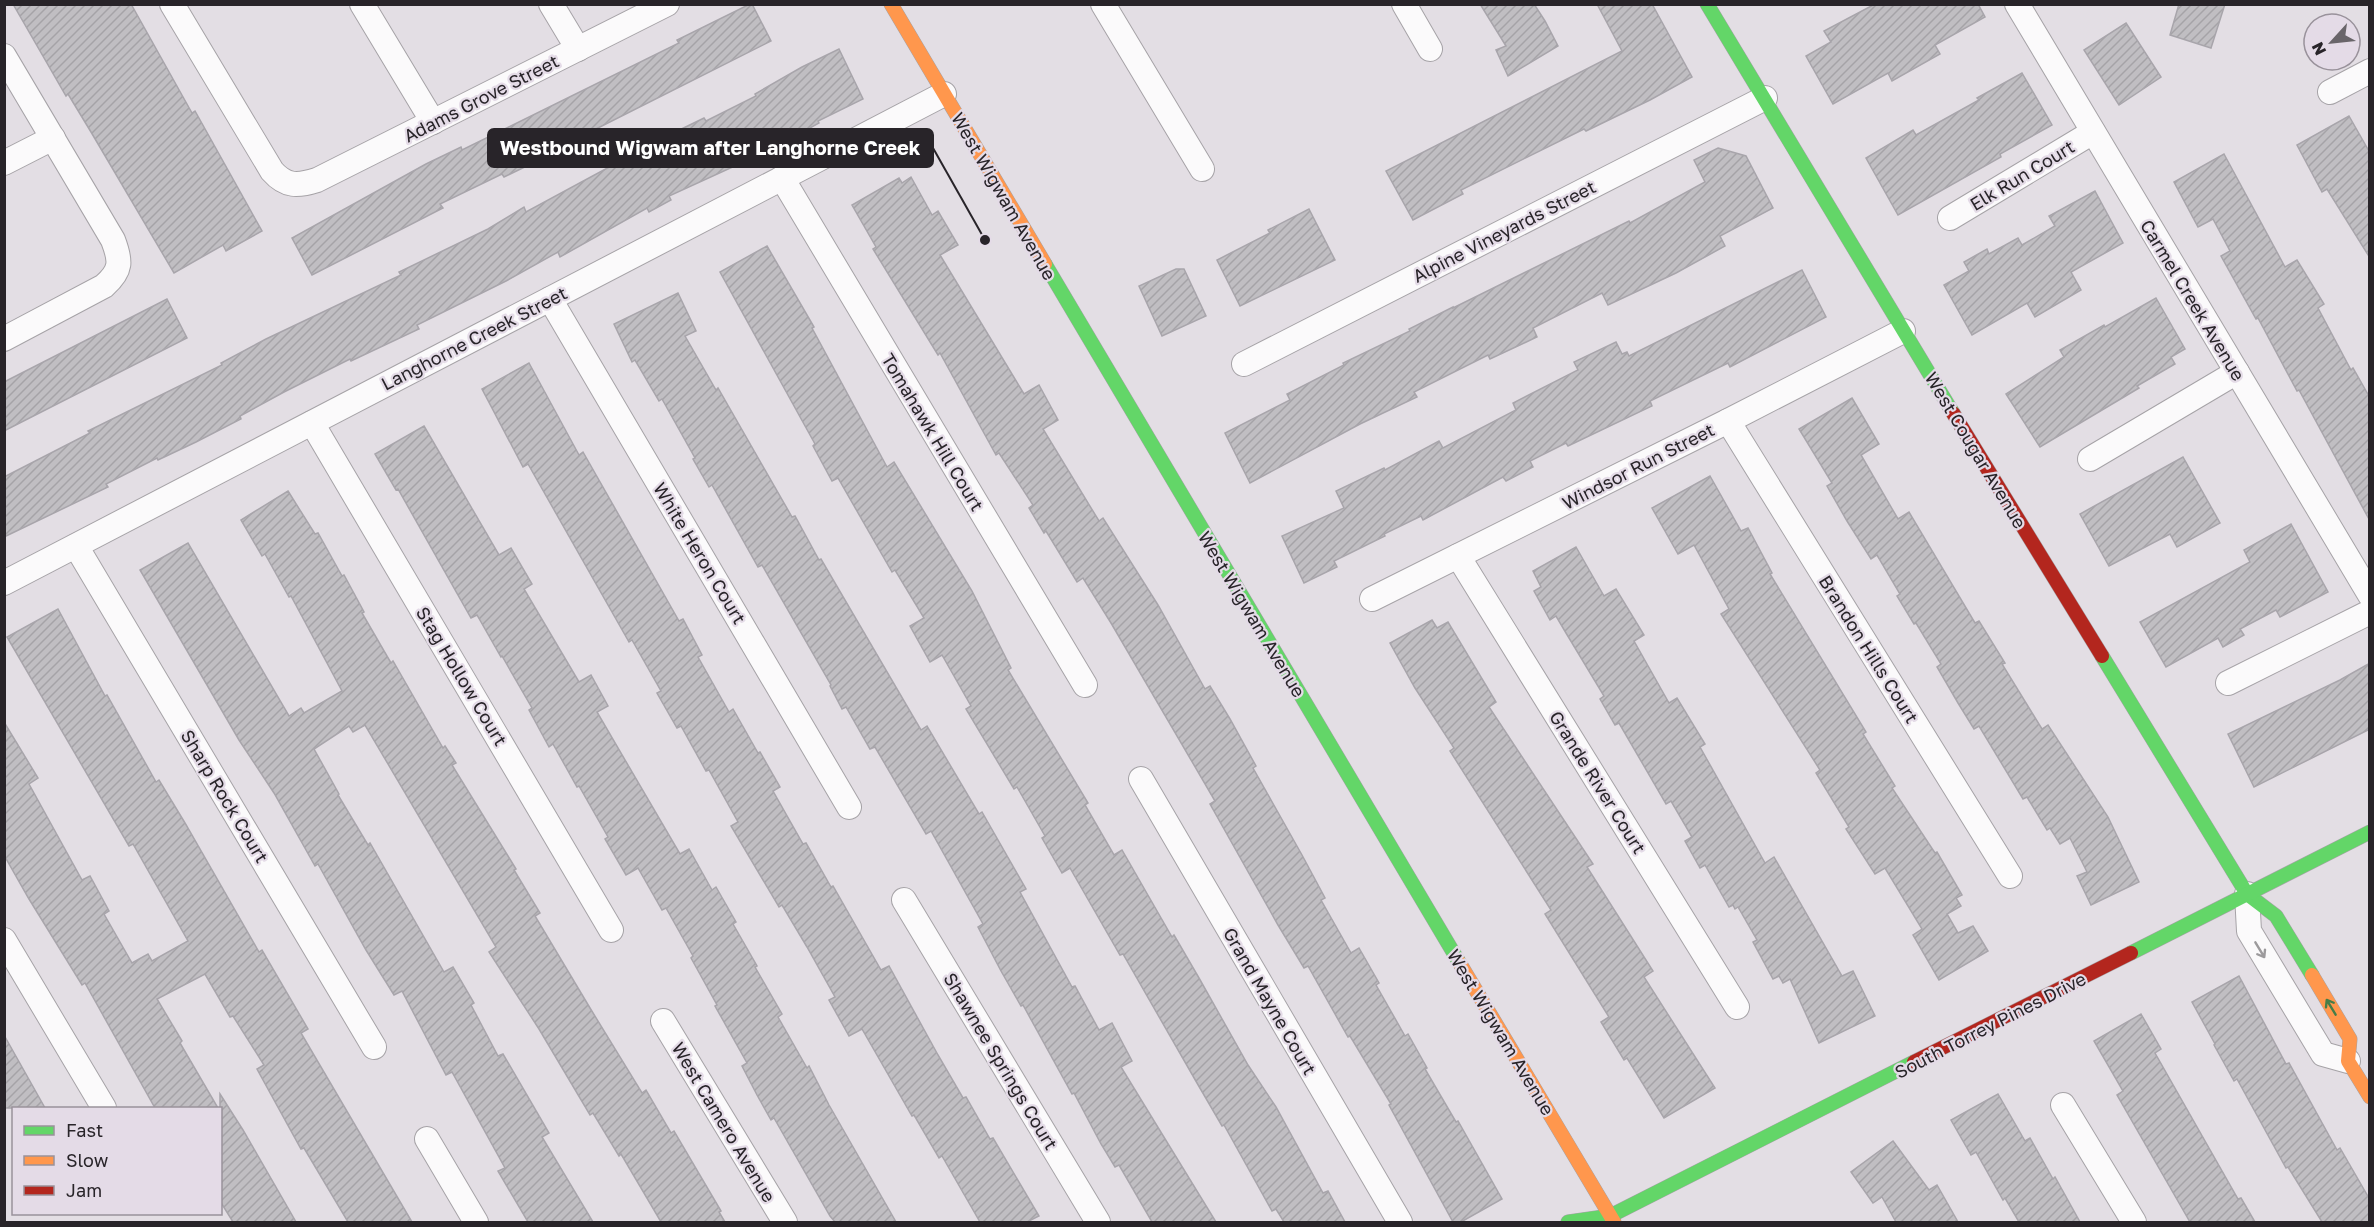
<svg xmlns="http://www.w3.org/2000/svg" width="2374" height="1227" viewBox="0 0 2374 1227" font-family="'Golos Text',sans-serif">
<defs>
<pattern id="building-hatch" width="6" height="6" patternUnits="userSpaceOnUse" patternTransform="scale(1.5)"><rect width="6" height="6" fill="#c0bec2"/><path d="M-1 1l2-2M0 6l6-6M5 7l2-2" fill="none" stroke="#a5a3a7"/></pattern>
</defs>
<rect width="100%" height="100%" fill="#e3dee4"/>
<!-- building -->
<g fill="url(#building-hatch)" stroke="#a8a5ab" stroke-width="1.5">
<path d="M13,4H131L192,113L195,111L262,231L226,251L223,245L174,273L91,132L68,94L66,96Z"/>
<path d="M750,4H752L771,41L578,138L539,160L504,177L502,174L440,204L443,208L312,275L292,238L426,164L461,147L462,150L679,43L677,40Z"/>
<path d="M1480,4H1534L1545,21L1558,46L1508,76L1496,50L1506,46Z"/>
<path d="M1597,4H1652L1692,77L1650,100L1586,131L1584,129L1461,190L1463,194L1413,220L1386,171L1622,51Z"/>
<path d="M1875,4H1978L1985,17L1935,45L1940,54L1892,81L1888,73L1833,104L1806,56L1831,42L1824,31Z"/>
<path d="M2179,4H2225L2211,48L2170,35Z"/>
<path d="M2126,23L2161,77L2119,105L2084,50Z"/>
<path d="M839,49L863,99L818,121L819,123L774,148L669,196L671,200L649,212L647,208L560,257L558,252L506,281L417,325L419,329L351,361L350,359L284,392L240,416L241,419L196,442L158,460L157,458L106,484L108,487L4,537V477L90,433L88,431L222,365L221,363L266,339L401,275L399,272L488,229L524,207L526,212L663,138L704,118L706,121L756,96L755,94L802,67Z"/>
<path d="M2022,73L2052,125L2000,154L2001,157L1898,215L1866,158L1913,130L1916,135L1979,100L1977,98Z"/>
<path d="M2349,116L2370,153V258L2327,189L2322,192L2297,145Z"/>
<path d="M1718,148L1746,156L1773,208L1720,236L1725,246L1676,273L1608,305L1602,293L1533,328L1537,337L1490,359L1488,355L1414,392L1417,397L1360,424L1250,483L1225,433L1290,400L1287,394L1344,365L1343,363L1410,331L1409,329L1453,307V308L1629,221L1630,223L1705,182L1694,160Z"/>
<path d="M2224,154L2285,267L2297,260L2324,304L2318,308L2351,370L2353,368L2370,398V521L2299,390L2297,391L2258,318L2256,319L2221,256L2230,251L2213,219L2198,227L2174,182Z"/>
<path d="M911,177L932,215L938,211L958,245L940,255L1024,394L1039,385L1058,420L1043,429L1099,521L1103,518L1158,605L1205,689L1210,686L1230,719L1256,766L1253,768L1302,855L1325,898L1321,900L1351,953L1359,948L1379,983L1376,985L1405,1036L1408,1034L1427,1068L1425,1069L1456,1122L1458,1121L1502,1199L1461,1222H1453L1389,1105L1391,1104L1350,1036L1348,1037L1308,966L1304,968L1278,925L1210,804L1215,801L1111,623L1083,578L1077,582L1046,531L1044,533L1029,508L1033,505L999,453L996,455L940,353L938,355L873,249L876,247L852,205L899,178L902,183Z"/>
<path d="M2095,191L2123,243L2071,272L2081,290L2035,317L2027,303L1972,335L1944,285L1969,271L1964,262L1987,249L1989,254L2018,238L2022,245L2055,226L2049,216Z"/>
<path d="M1309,209L1335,260L1240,306L1217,260L1270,233L1268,230Z"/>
<path d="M767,246L814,327L812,328L887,467L894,462L972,591L1011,668L1008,670L1088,803L1085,805L1114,855L1122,850L1172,937L1174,935L1199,978L1248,1065L1276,1107L1323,1193L1328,1191L1345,1222H1284L1276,1209L1272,1211L1224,1125L1222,1126L1197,1083L1123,954L1120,955L1070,868L1062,873L1042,838L1045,836L1017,787L1014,789L966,709L971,706L942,655L930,662L910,626L924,618L895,570L892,572L838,478L832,481L813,446L815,444L720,272Z"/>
<path d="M1176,269H1184L1206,316L1162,336L1139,286Z"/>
<path d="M1802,270L1826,317L1730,367L1728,363L1650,401L1652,406L1568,446L1566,443L1530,461L1533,467L1506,481L1503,477L1423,520L1421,516L1384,534L1385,536L1334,561L1337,567L1304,583L1282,536L1344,508L1336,491L1384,468L1385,470L1439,441L1443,448L1516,410L1513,403L1578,370L1574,362L1616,342L1622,354L1627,352L1629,356Z"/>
<path d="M678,293L696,331L685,336L716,390L718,388L792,517L795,516L819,560L821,559L921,730L927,726L979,814L982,812L1026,889L1020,892L1072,987L1075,986L1099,1030L1112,1023L1132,1061L1121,1067L1216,1222H1152L1119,1165L1115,1167L1101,1144L1074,1093L1072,1094L1023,1005L1021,1006L1001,971L978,927L983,924L931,831L926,834L875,747L870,749L846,707L842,709L830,686L831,685L762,565L758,567L712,485L709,487L693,459L695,458L662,399L659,401L635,360L632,362L614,324Z"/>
<path d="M2156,298L2185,349L2171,357L2175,364L2137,386L2139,388L2040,447L2006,394L2064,357L2060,350L2104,325L2105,327Z"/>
<path d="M167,299L187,338L4,431V382Z"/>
<path d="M529,363L579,455L583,452L679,621L683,619L702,655L698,657L729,712L733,709L758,753L760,752L780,787L773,791L803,844L806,843L831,887L833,886L881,970L889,966L938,1055L963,1098L966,1097L990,1139L993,1138L1039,1216L1027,1222H980L942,1156L939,1158L914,1115L912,1116L862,1029L849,1036L829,1000L835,997L807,947L782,905L779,907L731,826L738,822L709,770L706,771L681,726L677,728L657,693L661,691L632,640L629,642L528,464L523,467L482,389Z"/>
<path d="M1852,398L1879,444L1861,455L1898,519L1909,512L1975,623L1979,621L2005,663L2002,664L2042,729L2048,725L2108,817L2139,882L2091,905L2077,876L2087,872L2070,838L2060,844L2050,828L2047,830L2027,797L2023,799L1979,726L1974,729L1958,703L1937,667L1941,664L1916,623L1914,624L1897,596L1900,594L1877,555L1871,559L1847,521L1827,486L1832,483L1799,429Z"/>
<path d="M424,426L499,555L511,548L532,584L524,589L579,682L591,675L608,706L597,712L680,854L689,849L712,890L716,887L736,922L733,924L757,966L755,967L782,1014L778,1017L807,1068L809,1066L829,1105L896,1222H835L830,1216L774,1118L771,1120L757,1095L742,1066L747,1063L715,1006L717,1005L691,958L693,956L666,908L662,910L638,868L626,875L605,839L608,837L579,786L577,787L553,744L549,747L529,710L532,708L502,656L501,657L477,615L471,618L398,489L396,490L375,454Z"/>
<path d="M2183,457L2220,523L2177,547L2170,534L2109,566L2080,514Z"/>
<path d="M1710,476L1741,531L1748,528L1772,573L1770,574L1866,732L1863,734L1895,786L1892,788L1935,853L1937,852L1962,895L1956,898L1961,906L1947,914L1958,933L1973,926L1988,951L1939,980L1913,935L1922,929L1885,868L1875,874L1846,829L1849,827L1816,773L1820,770L1721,614L1729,609L1694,545L1678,554L1652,508Z"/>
<path d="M288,491L315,534L318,533L342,576L344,575L364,612L362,613L391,663L393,661L443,748L445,746L456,763L452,765L516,869L514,870L540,913L535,916L590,1008L642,1093L646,1090L671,1133L674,1131L721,1211L719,1212L725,1222H661L621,1154L619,1156L593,1113L590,1115L539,1029L489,952L496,947L365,725L353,732L349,726L314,749L339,794L338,795L368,845L370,843L444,972L453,967L474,1003L471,1005L498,1056L503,1054L549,1133L542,1137L593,1222H528L498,1171L505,1168L452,1072L446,1075L402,991L394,995L366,950L318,864L315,866L274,793L239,740L140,570L188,543L289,716L301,708L304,713L342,691L291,596L289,597L265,554L262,556L241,520Z"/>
<path d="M2291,524L2328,592L2280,617L2276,610L2240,629L2244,635L2223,647L2218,638L2166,667L2140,622L2250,562L2244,550Z"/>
<path d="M1576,547L1604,596L1616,589L1644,635L1634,641L1669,703L1677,698L1705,744L1700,747L1765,863L1774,857L1842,976L1853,971L1875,1016L1819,1043L1790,979L1783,983L1779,976L1773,979L1753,942L1757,940L1738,907L1735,909L1733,905L1729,907L1705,865L1700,868L1685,841L1692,837L1671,801L1666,804L1619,723L1615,725L1600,699L1604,696L1566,633L1556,616L1550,620L1534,591L1541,587L1533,571Z"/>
<path d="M58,609L105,696L107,695L156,782L159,780L185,823L259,952L262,950L308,1029L301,1033L412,1222H348L304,1148L301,1149L257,1069L264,1065L233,1016L230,1017L205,974L157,999L182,1041L180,1043L218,1108H155L85,983L82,985L29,899L4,855V722L38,778L29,784L82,880L90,876L109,911L104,914L132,963L148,954L152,961L188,941L133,844L129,846L7,637Z"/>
<path d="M1432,620L1437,628L1448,622L1496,702L1489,707L1593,864L1587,867L1653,971L1644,977L1715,1088L1664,1118L1627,1058L1624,1060L1601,1022L1609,1017L1545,914L1551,910L1450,751L1454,748L1415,688L1390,643Z"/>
<path d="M2370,663V729L2254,787L2228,734L2340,680Z"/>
<path d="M2239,976L2286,1064L2289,1063L2337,1150L2340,1148L2370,1200V1222H2322L2288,1167L2286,1168L2237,1079L2234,1081L2214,1045L2215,1044L2192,1002Z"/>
<path d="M2141,1014L2161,1049L2155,1053L2238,1199L2241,1198L2255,1222H2190L2117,1095L2123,1091L2094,1041Z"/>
<path d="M4,1035L45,1108H4Z"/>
<path d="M220,1094L243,1130L296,1222H233L220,1201Z"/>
<path d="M1998,1094L2025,1141L2030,1138L2053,1179L2055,1177L2080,1222H2019L2005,1198L2003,1200L1976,1152L1971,1155L1951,1120Z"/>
<path d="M1893,1141L1929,1190L1937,1185L1958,1222H1896L1882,1197L1873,1203L1851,1172Z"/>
</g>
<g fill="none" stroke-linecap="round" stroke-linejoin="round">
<!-- street casing -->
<g stroke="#a6a3a7" stroke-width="26">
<g id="street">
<path d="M172,4L272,171C286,187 298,186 317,180L667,4"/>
<path d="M362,4L433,122"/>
<path d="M551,4L578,49"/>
<path d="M1103,4L1202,169"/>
<path d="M1404,4L1430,49"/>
<path d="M2017,4L2370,595"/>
<path d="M4,56L113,240C121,261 122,270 104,286L4,339"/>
<path d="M2330,92L2370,71"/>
<path d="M4,163L53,138"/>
<path d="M782,178L1085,685"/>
<path d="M1950,218L2093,132"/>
<path d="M550,299L849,807"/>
<path d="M1244,364L1765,98"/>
<path d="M1728,421L2010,876"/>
<path d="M312,423L611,930"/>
<path d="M2090,459L2237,372"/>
<path d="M76,546L374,1047"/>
<path d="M1458,556L1737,1007"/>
<path d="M4,583L944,94"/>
<path d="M1372,599L1728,421L1903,331"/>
<path d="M2228,683L2370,612"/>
<path d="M1141,779L1400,1222"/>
<path d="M2247,894L2249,931L2323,1054L2348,1061"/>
<path d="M904,900L1098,1222"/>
<path d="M4,940L104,1108"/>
<path d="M663,1021L785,1222"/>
<path d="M2063,1105L2134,1222"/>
<path d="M427,1139L476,1222"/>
</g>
</g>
<!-- fast casing -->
<g stroke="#a6a3a7" stroke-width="15">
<g id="fast">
<path d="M1707,4L1953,413"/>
<path d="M1045,264L1459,962"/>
<path d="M2102,656L2247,894L2276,916L2312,975"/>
<path d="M2131,953L2370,832"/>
<path d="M1568,1222L1610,1216L1914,1062"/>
</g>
</g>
<!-- slow casing -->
<g stroke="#a6a3a7" stroke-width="15">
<g id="slow">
<path d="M891,4L1045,264"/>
<path d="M1459,962L1614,1222"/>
<path d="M2312,975L2350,1039L2348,1061L2370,1097"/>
</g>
</g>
<!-- jam casing -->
<g stroke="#a6a3a7" stroke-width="15">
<g id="jam">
<path d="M1953,413L2102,656"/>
<path d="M1914,1062L2131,953"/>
</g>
</g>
<!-- street -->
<use href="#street" stroke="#fbfafb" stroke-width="24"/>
<!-- fast -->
<use href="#fast" stroke="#63d668" stroke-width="14"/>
<!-- slow -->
<use href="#slow" stroke="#ff974d" stroke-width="14"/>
<!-- jam -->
<use href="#jam" stroke="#b3261e" stroke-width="14"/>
</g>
<!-- one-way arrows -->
<defs><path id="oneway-shaft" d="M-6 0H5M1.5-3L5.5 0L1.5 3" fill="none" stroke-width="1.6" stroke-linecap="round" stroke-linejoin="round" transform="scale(1.5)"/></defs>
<use stroke="#9c9a9c" href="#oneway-shaft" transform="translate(2260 950) rotate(59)"/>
<use stroke="#467d48" href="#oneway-shaft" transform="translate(2331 1007) rotate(-121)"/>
<g text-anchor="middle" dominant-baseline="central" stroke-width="4.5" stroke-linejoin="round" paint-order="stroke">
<!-- street labels -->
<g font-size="18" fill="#282429" stroke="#e4dbe7">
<text transform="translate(481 98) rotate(-27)">Adams Grove Street</text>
<text transform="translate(2022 175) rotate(-31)">Elk Run Court</text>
<text transform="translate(1004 196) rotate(60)">West Wigwam Avenue</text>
<text transform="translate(1504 231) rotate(-27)">Alpine Vineyards Street</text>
<text transform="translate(2193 300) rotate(59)">Carmel Creek Avenue</text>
<text transform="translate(474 338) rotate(-27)">Langhorne Creek Street</text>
<text transform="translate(933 432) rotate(59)">Tomahawk Hill Court</text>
<text transform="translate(1976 450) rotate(59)">West Cougar Avenue</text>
<text transform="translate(1638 466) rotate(-27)">Windsor Run Street</text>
<text transform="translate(700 553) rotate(59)">White Heron Court</text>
<text transform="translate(1252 614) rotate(59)">West Wigwam Avenue</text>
<text transform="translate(1869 649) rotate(58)">Brandon Hills Court</text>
<text transform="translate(462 676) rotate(59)">Stag Hollow Court</text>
<text transform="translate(1598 782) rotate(58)">Grande River Court</text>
<text transform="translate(225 796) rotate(59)">Sharp Rock Court</text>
<text transform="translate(1270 1001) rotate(60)">Grand Mayne Court</text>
<text transform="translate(1990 1025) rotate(-27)">South Torrey Pines Drive</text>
<text transform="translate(1501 1032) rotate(59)">West Wigwam Avenue</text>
<text transform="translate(1001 1061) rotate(59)">Shawnee Springs Court</text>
<text transform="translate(724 1122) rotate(59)">West Camero Avenue</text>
</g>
</g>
<!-- callouts -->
<path fill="none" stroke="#282429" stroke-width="2" d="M985 240L933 148"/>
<circle fill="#282429" stroke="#e4dbe7" stroke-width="2" cx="985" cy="240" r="6"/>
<rect fill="#282429" stroke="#282429" stroke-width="2" x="488" y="129" width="445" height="38" rx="6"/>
<g font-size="20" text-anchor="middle" font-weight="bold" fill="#fff">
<text x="710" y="155">Westbound Wigwam after Langhorne Creek</text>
</g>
<!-- border -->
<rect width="2374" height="1227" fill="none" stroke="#282429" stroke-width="12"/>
<!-- legend -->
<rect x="12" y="1107" width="210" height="108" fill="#e4dbe7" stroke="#99929b" stroke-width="1.5"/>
<rect x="24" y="1126" width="30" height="9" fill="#63d668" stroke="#99929b" stroke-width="1.5"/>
<text x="66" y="1137" font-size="18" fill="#282429">Fast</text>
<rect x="24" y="1156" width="30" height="9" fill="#ff974d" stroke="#99929b" stroke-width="1.5"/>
<text x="66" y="1167" font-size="18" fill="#282429">Slow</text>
<rect x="24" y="1186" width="30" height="9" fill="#b3261e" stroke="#99929b" stroke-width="1.5"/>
<text x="66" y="1197" font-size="18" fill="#282429">Jam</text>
<!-- north arrow -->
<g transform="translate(2332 42) rotate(243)"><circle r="28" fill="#e4dbe7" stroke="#99929b" stroke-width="1.5"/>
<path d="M0-4.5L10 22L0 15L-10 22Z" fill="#69656a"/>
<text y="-9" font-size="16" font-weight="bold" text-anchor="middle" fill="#282429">N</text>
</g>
</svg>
